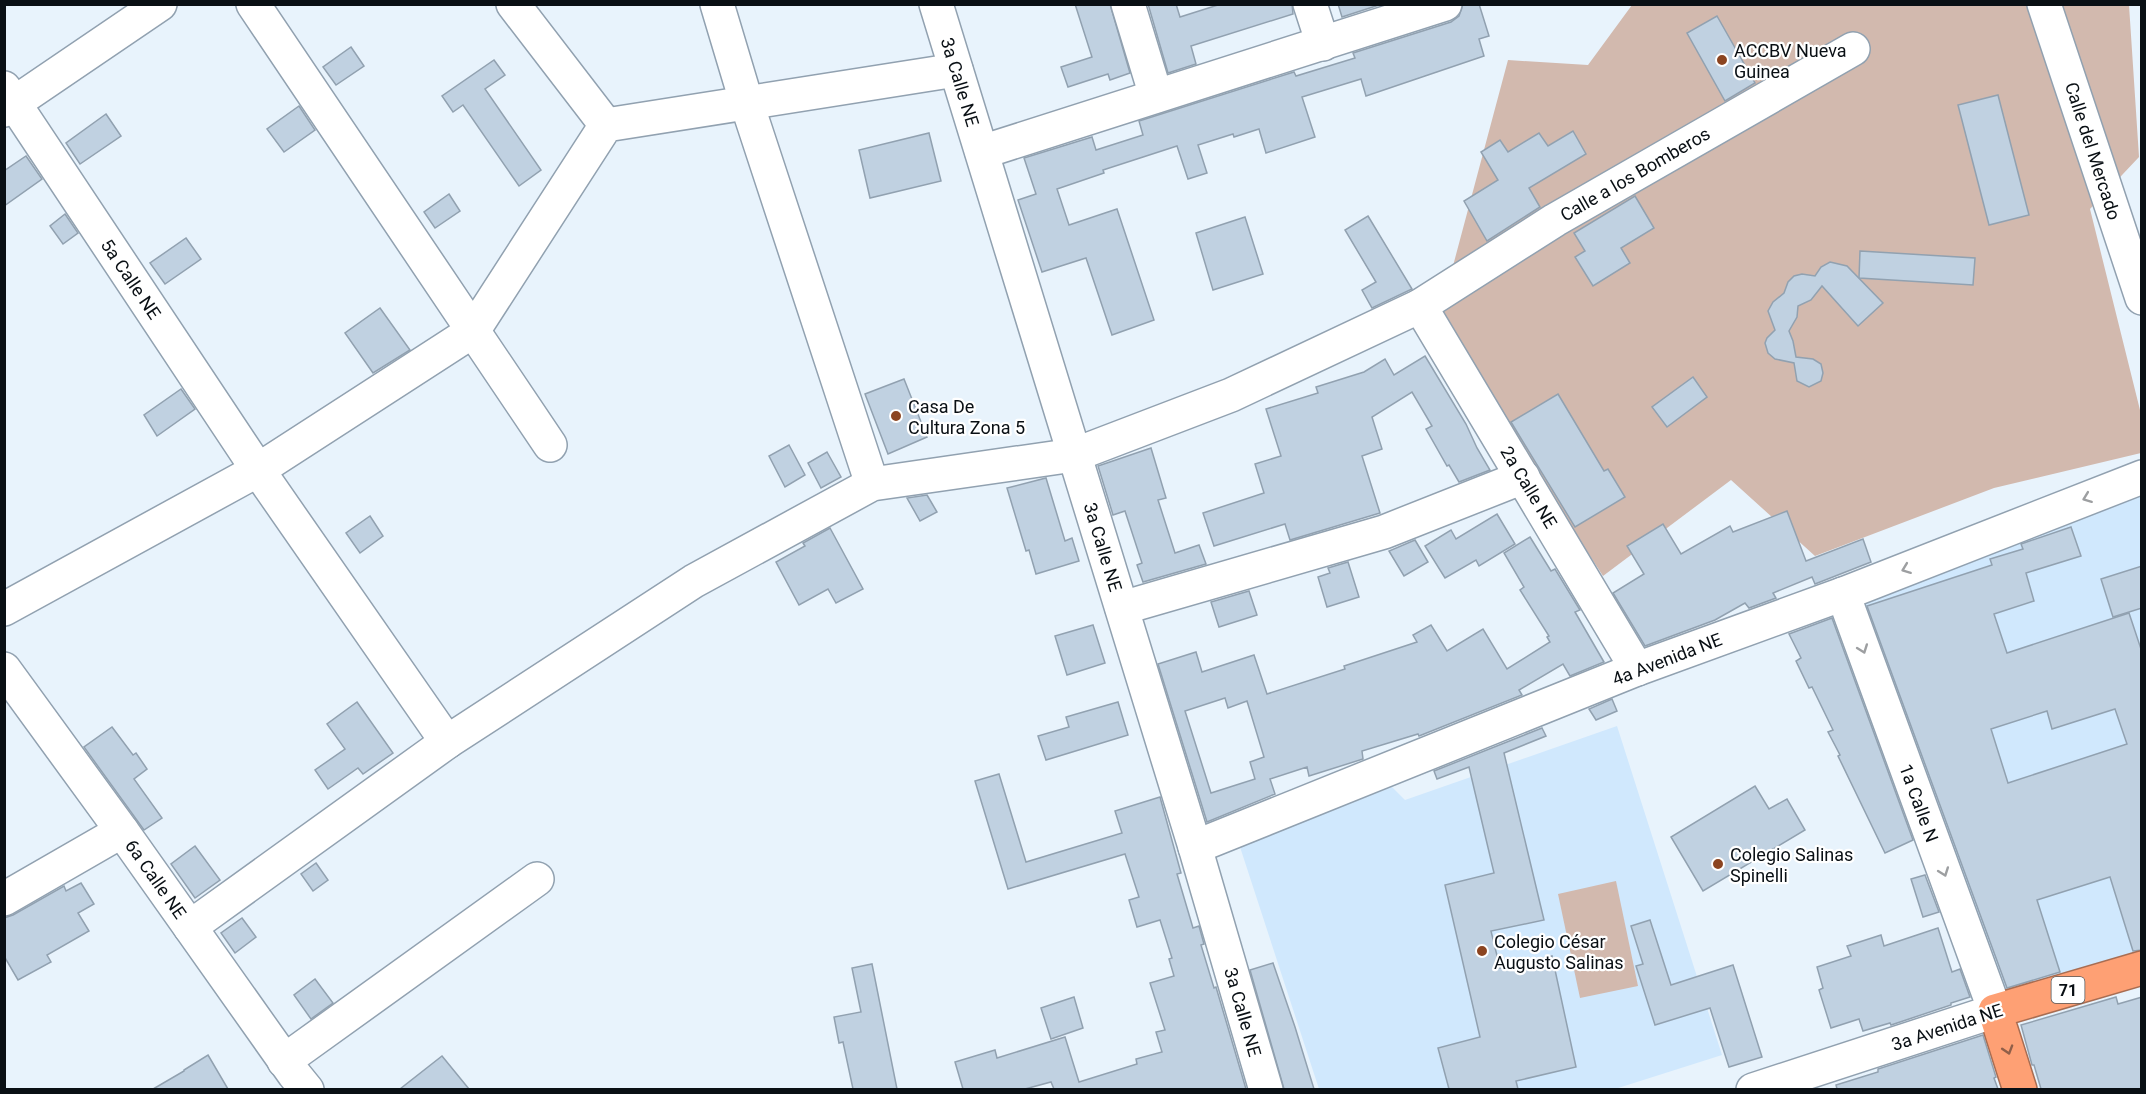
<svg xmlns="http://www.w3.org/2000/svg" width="2146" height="1094" viewBox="0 0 2146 1094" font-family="Roboto,sans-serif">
<rect width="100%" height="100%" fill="#e8f3fc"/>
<!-- built -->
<g fill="#d0e8fd">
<path d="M2141,485V965L1995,1011L1846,595Z"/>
<path d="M1617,726L1722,1055L1615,1089H1319L1240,847L1392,787L1405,800Z"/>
</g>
<!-- green -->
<g fill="#d2b9ae">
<path d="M1632,5H2129L2139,157L2090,209L2141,414V453L1994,488L1815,556L1731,480L1603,576L1438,322L1508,60L1588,65Z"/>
<path d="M1616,881L1638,986L1580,998L1558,894Z"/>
</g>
<!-- building -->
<g fill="#c0d1e1" stroke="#91a1b0" stroke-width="1.5" fill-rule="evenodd">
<path d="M1075,4H1110L1130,73L1110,80L1108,74L1068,87L1061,67L1092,57Z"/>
<path d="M1148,4H1176L1180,17L1221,4H1292L1293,14L1191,46L1196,64L1168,73Z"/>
<path d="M1338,4H1382L1342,17Z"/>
<path d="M1463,4H1479L1489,36L1479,39L1484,56L1366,96L1361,79L1302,97L1315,137L1266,153L1259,129L1234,137L1233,134L1198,145L1207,173L1188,179L1177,146L1103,170L1104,173L1057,189L1069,225L1117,209L1154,320L1112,335L1086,258L1042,272L1018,200L1036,194L1024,158L1092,137L1096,150L1143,135L1139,121L1294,72L1296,76L1355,58L1353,53L1451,22L1459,16Z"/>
<path d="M1717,16L1755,83L1725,101L1687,33Z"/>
<path d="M351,47L364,66L336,85L323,67Z"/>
<path d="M494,60L505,75L485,89L541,170L519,186L463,105L453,112L442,96Z"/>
<path d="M1998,95L2029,215L1989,225L1958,105Z"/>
<path d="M299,106L315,130L284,152L267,129Z"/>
<path d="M106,114L121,136L80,164L66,143Z"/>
<path d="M1573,131L1586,154L1529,188L1540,207L1487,241L1464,201L1498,180L1481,152L1500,140L1508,152L1539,133L1548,146Z"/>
<path d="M929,133L941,181L870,198L859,150Z"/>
<path d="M26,156L42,179L4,206V171Z"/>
<path d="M449,194L460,211L435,228L424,212Z"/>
<path d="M1635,196L1654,228L1621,248L1630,263L1593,286L1575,257L1585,251L1574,233Z"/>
<path d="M65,214L78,233L63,244L50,226Z"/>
<path d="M1368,216L1412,289L1372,308L1362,290L1376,282L1345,230Z"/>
<path d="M1245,217L1263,274L1213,290L1196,233Z"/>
<path d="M186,238L201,259L165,284L150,263Z"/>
<path d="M1860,251L1975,258L1973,285L1859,278Z"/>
<path d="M1830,262L1847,266L1883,303L1858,326L1822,286L1811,300L1798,306L1797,317L1789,331L1793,341L1796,357L1813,359L1821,364L1823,373L1821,381L1809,387L1797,381L1794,363L1775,359L1768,353L1765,343L1767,338L1775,330L1768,311L1773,302L1784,293L1788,282L1794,276L1802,274L1815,276L1821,267Z"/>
<path d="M380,308L410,350L373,373L345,333Z"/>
<path d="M1425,356L1466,424L1477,448L1490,470L1459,482L1449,465L1447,466L1426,429L1432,426L1412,392L1372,417L1382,449L1362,456L1380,513L1290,540L1285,524L1214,546L1203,513L1264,493L1255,464L1281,456L1266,409L1318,393L1316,387L1364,372L1385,359L1394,375Z"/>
<path d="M1693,377L1707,397L1667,427L1652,407Z"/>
<path d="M904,379L927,437L888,454L865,394Z"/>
<path d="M181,389L195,409L157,436L144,415Z"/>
<path d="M1558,394L1604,471L1608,469L1625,497L1575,527L1511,422Z"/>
<path d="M789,445L805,475L785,487L769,456Z"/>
<path d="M1151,448L1166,498L1158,500L1175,553L1199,545L1206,564L1143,582L1137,565L1142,563L1125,511L1113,515L1098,466Z"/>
<path d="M827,452L841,477L821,488L808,463Z"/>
<path d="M1046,478L1065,541L1072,538L1079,561L1036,574L1029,550L1026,551L1007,488Z"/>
<path d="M927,495L937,512L920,521L907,498Z"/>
<path d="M1787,511L1806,561L1863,539L1871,562L1815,584L1812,577L1773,593L1776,598L1749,608L1745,603L1715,620L1645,646L1613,593L1644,574L1627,546L1663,524L1681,554L1730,526L1733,532Z"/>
<path d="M1497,514L1515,544L1479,566L1476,560L1445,578L1425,546L1451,530L1456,539Z"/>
<path d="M370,516L383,536L360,553L346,533Z"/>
<path d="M2071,527L2081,556L2026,573L2034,601L1994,614L2007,653L2129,613L2142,652V950L2133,951L2110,877L2037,900L2060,972L2007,988L1867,606L1992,565L1990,559L2023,549L2021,544ZM2115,709L2127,744L2008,783L1991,729L2047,711L2052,729Z"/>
<path d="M830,528L863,589L836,603L828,589L799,605L776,562L805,546L803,543Z"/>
<path d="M1530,537L1551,571L1555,569L1580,610L1575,612L1604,662L1570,676L1563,664L1519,690L1522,695L1419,736L1418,734L1362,751L1363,759L1309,776L1307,767L1270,779L1275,794L1207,822L1158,664L1196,652L1202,672L1254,655L1267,694L1345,669L1344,666L1417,642L1413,635L1431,625L1447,651L1483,629L1507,669L1550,642L1547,637L1549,636L1520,590L1524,587L1504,553ZM1225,698L1228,708L1247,701L1264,757L1250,762L1255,779L1211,793L1185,711Z"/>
<path d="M1415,540L1428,562L1404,576L1389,551Z"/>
<path d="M1348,562L1359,597L1327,607L1318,577L1330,573L1328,568Z"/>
<path d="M2142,566V608L2113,617L2101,579Z"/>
<path d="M1249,591L1257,615L1219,627L1211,602Z"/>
<path d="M1832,618L1913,840L1885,853L1838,756L1840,755L1828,732L1833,730L1812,687L1809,688L1796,661L1801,658L1789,634Z"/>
<path d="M1093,625L1105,663L1067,675L1055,636Z"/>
<path d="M1612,699L1617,711L1596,720L1589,709Z"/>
<path d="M357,702L393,753L363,774L358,768L328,789L315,770L345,749L327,724Z"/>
<path d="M1118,702L1128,735L1046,760L1038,736L1069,727L1066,717Z"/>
<path d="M112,727L133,755L136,753L147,769L134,779L162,818L144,830L84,747Z"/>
<path d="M1542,728L1546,736L1504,753L1544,920L1491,931L1500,968L1552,956L1576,1067L1516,1081L1518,1089H1449L1438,1048L1480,1037L1445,885L1494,873L1469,767L1437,779L1434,771Z"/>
<path d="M999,774L1026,862L1122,833L1115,811L1160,797L1181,873L1177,874L1193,928L1199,926L1204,944L1201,945L1214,988L1216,987L1246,1089H1054L1051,1082L1025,1089H963L955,1062L995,1050L997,1058L1065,1037L1079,1082L1137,1064L1136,1059L1162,1052L1156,1032L1165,1030L1150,983L1174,976L1169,959L1172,958L1160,920L1137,927L1129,900L1139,897L1125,854L1008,889L975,781Z"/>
<path d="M1755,786L1769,809L1787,799L1805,830L1703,891L1671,837Z"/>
<path d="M195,846L220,880L195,898L171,864Z"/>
<path d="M316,863L328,880L313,891L301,874Z"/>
<path d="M1925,875L1939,912L1923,917L1911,879Z"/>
<path d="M81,883L94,904L78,913L89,931L47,955L51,962L18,980L4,956V918L13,915L64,886L66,891Z"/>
<path d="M242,918L256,937L235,953L221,933Z"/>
<path d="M1650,920L1671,985L1733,965L1762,1057L1729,1067L1710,1008L1655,1025L1636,966L1643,964L1631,926Z"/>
<path d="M1938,928L1952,972L1960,969L1970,997L1951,1003V1005L1891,1025L1890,1023L1863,1031L1859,1019L1831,1028L1819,990L1823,988L1817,967L1851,956L1847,946L1881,935L1884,946Z"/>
<path d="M1273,963L1295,1027L1314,1089H1284L1250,970Z"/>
<path d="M872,964L897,1089H853L843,1042L839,1043L834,1017L861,1012L852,968Z"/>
<path d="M315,979L333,1003L311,1019L294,995Z"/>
<path d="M1074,997L1083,1028L1051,1039L1041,1008Z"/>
<path d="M2116,997L2118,1004L2142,997V1089H2041L2034,1065H2032L2021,1025Z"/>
<path d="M1983,1035L1996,1077L1994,1078L1998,1089H1837L1836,1085L1878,1072V1069Z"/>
<path d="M208,1055L228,1089H153L184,1071V1070Z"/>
<path d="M442,1056L469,1089H400Z"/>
</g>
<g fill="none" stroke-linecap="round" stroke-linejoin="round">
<!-- minor casing -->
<g stroke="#91a1b0" stroke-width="36">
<g id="minor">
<path d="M253,4L550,445"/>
<path d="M513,4L606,125"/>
<path d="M717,4L747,104L872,484"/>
<path d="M936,4L1195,847L1266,1090"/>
<path d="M1128,4L1156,96"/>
<path d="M1310,4L1323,44"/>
<path d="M2044,4L2142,298"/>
<path d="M4,88L258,470L447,742"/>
<path d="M4,110L160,4"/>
<path d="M982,152L1445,4"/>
<path d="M1420,306L1637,669"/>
<path d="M1122,608L1384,532L1523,477"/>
<path d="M4,609L258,470L473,331L606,125L956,70"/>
<path d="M4,669L122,831L294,1074L307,1090"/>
<path d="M1195,847L1637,669L1843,594L2142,477"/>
<path d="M4,899L122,831"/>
<path d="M190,927L447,742L694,581L872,484L1074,455L1231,395L1420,306L1555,220L1853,49"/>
<path d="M284,1061L537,879"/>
<path d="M1753,1090L1995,1011L1843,594"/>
</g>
</g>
<!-- highway casing -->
<g stroke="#a86d52" stroke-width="36">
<path id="highway" d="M2020,1090L1995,1011L2142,968"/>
</g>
<!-- minor -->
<use href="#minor" stroke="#fff" stroke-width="33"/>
<!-- highway -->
<use href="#highway" stroke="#fea074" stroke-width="33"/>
</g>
<!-- one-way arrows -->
<defs><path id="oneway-chevron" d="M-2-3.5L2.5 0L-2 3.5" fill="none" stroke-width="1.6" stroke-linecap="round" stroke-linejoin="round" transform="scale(1.5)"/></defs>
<g stroke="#9d9fa1">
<use href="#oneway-chevron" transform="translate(2087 498) rotate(159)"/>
<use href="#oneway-chevron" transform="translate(1906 569) rotate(159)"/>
<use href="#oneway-chevron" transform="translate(1863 649) rotate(70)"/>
<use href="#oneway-chevron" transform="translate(1944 872) rotate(70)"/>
</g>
<use stroke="#905f49" href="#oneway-chevron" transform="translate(2008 1050) rotate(73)"/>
<!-- markers -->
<g fill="#8b4420" stroke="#fff" stroke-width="2">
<circle cx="1722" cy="60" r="6"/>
<circle cx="896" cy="416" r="6"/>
<circle cx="1718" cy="864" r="6"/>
<circle cx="1482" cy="951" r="6"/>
</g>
<g text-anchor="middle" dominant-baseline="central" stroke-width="4.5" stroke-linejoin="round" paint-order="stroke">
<!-- shield labels -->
<rect fill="#fff" stroke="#53575a" stroke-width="1.5" x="2051.5" y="977" width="33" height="26" rx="4.5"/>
<g font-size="16" font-weight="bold" fill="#090f14">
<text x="2068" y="990">71</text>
</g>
<!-- poi labels -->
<g font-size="18" fill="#090f14" stroke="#fff" text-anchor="start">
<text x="1734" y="50">ACCBV Nueva<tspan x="1734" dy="21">Guinea</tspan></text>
<text x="908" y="406">Casa De<tspan x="908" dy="21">Cultura Zona 5</tspan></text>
<text x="1730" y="854">Colegio Salinas<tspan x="1730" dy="21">Spinelli</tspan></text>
<text x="1494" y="941">Colegio César<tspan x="1494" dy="21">Augusto Salinas</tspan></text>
</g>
<!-- street labels -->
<g font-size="18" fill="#090f14" stroke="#fff">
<text transform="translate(960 82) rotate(73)">3a Calle NE</text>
<text transform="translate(2093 151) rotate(72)">Calle del Mercado</text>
<text transform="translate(1635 174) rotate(-30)">Calle a los Bomberos</text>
<text transform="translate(131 279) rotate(56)">5a Calle NE</text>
<text transform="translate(1529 487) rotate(59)">2a Calle NE</text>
<text transform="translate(1103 547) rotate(73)">3a Calle NE</text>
<text transform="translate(1667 659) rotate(-21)">4a Avenida NE</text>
<text transform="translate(1919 803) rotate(70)">1a Calle N</text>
<text transform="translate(156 879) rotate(55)">6a Calle NE</text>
<text transform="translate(1243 1012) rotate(74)">3a Calle NE</text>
<text transform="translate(1947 1027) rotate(-18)">3a Avenida NE</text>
</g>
</g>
<!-- border -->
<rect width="2146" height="1094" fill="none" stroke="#090f14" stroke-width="12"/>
</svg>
